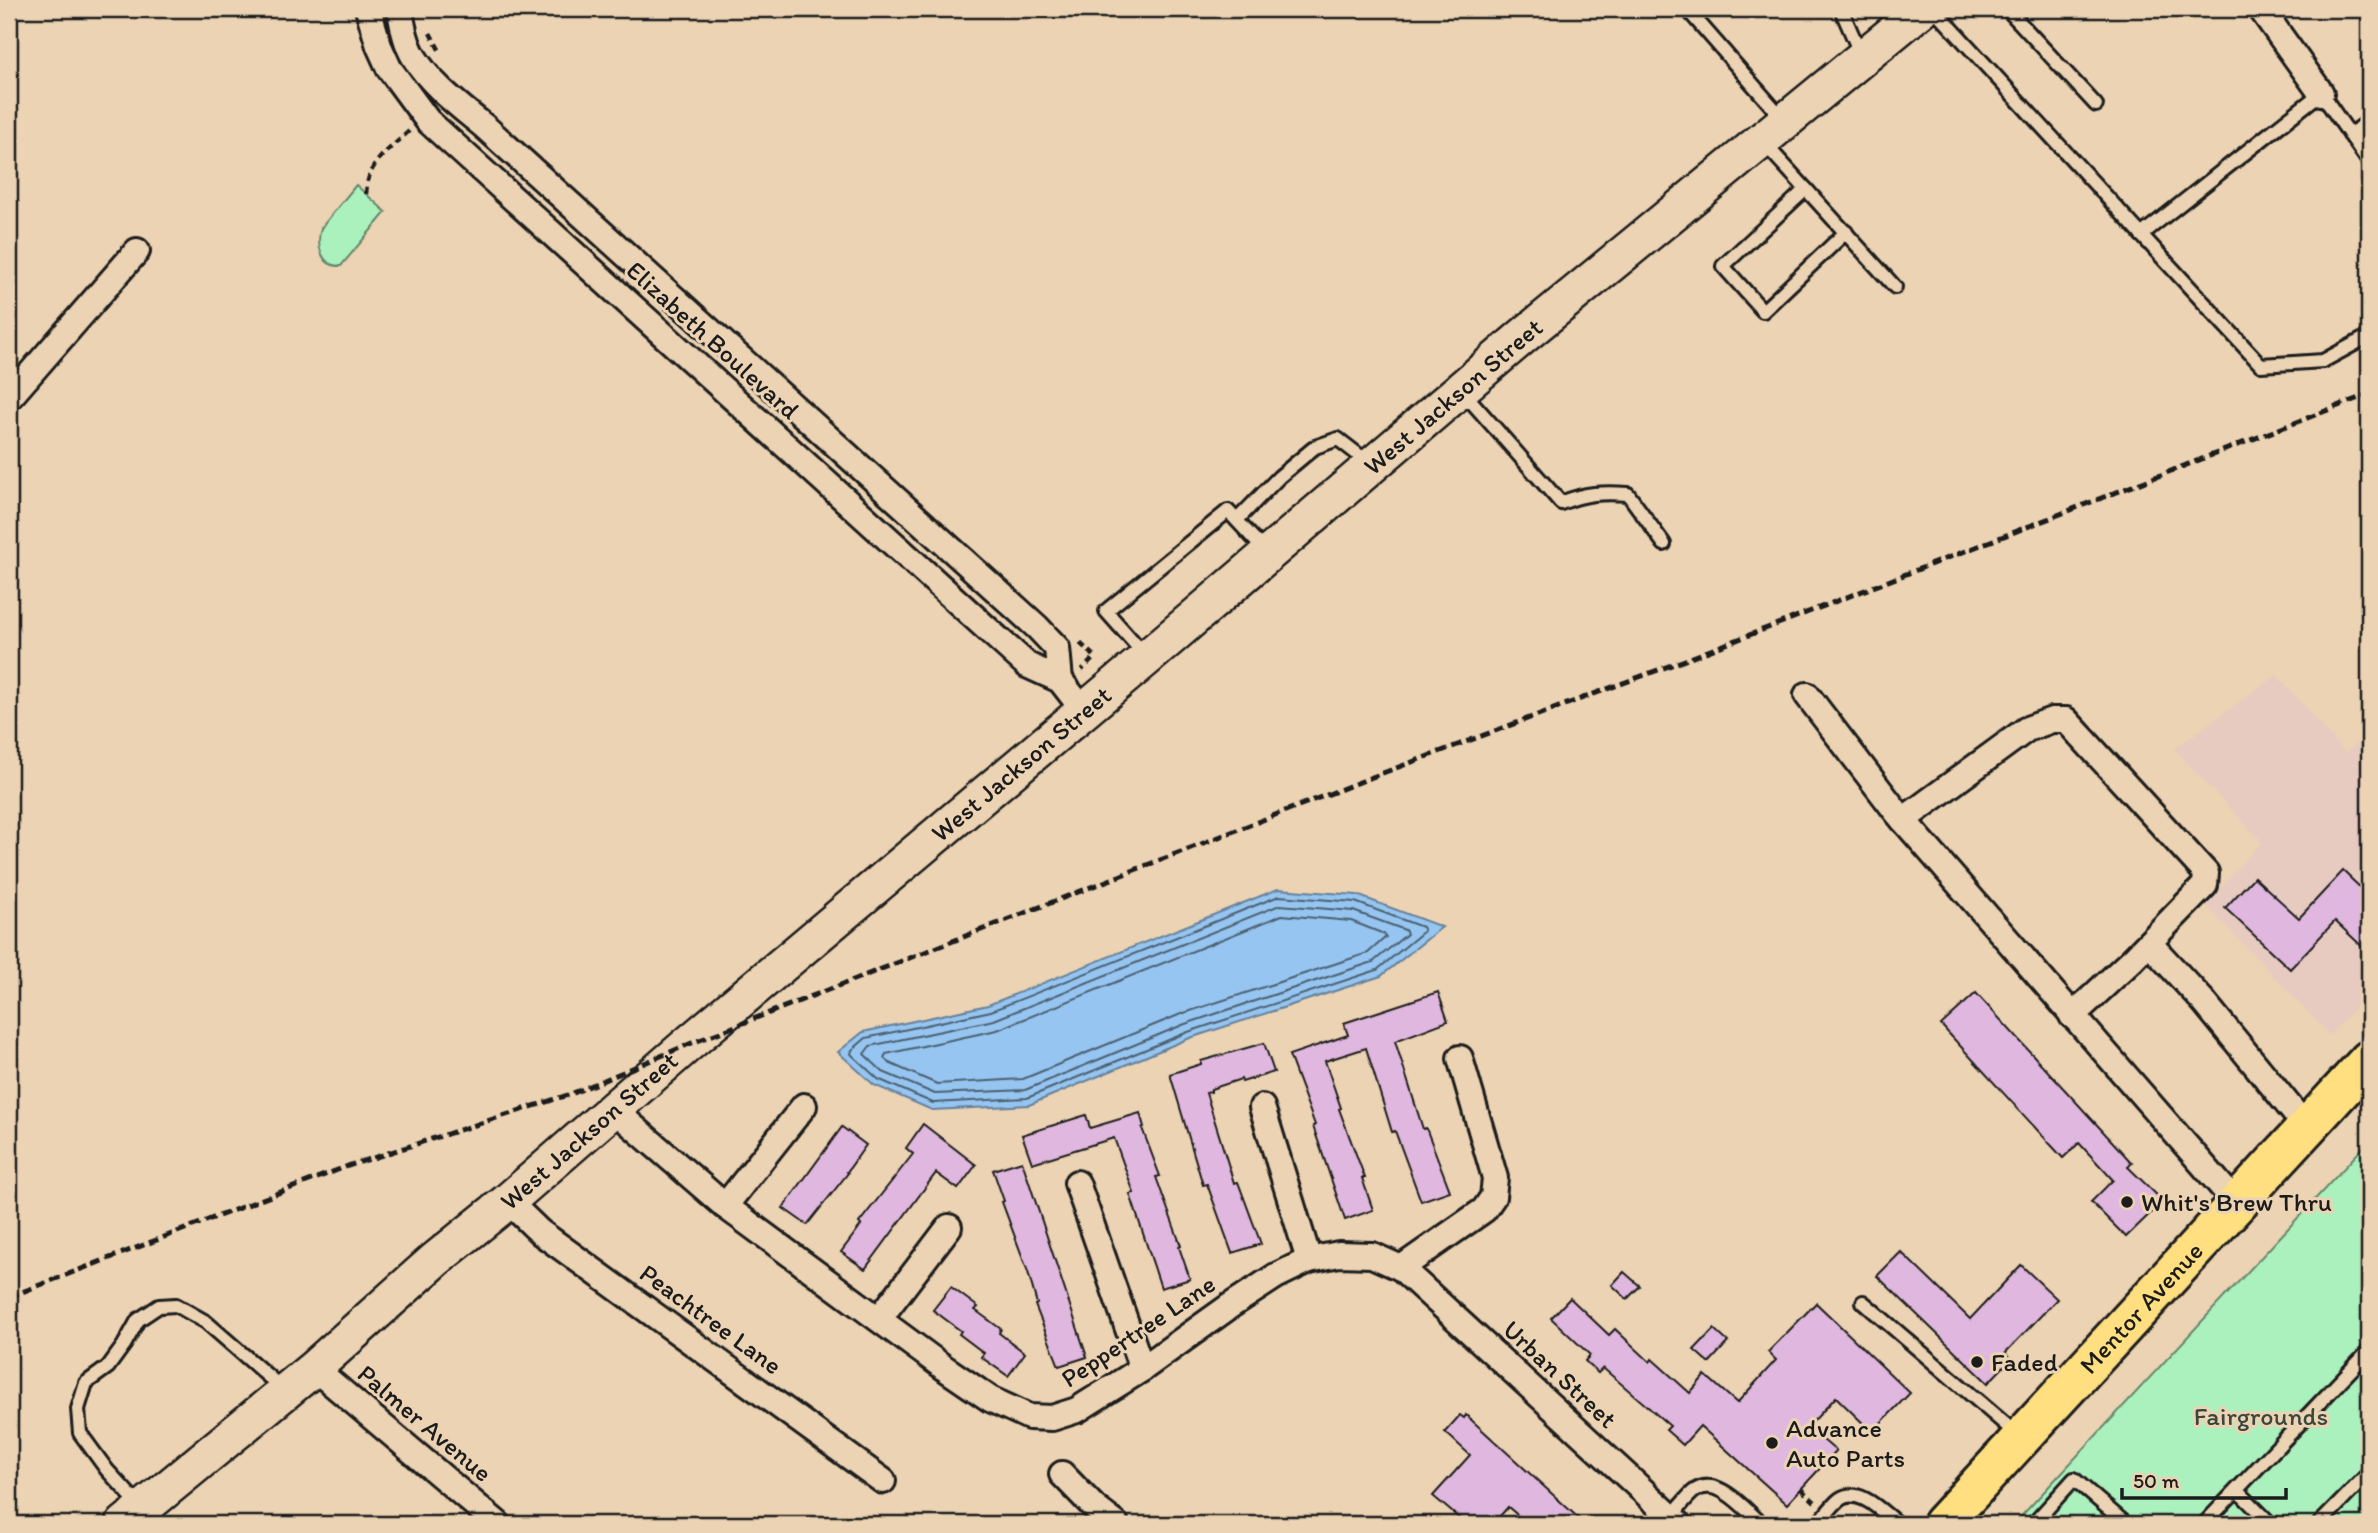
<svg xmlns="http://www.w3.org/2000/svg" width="2378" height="1533" viewBox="0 0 2378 1533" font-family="Itim,sans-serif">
<rect width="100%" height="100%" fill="#ebd3b3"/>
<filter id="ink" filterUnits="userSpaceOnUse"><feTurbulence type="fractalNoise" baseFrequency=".0143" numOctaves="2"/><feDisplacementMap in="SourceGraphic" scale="14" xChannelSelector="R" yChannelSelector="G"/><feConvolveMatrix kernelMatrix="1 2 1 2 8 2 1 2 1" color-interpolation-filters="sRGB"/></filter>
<g filter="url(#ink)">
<!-- built -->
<path fill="#e8cbc0" d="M2277,675L2345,753L2369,732V993L2330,1035L2205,904L2262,842L2174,749Z"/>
<!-- green -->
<g fill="#abf1bd" stroke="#64866c" stroke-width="2">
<path d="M356,185L386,212L341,266C321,267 316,245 321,228Z"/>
<path d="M2369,1141V1524H2014Z"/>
</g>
<!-- water -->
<path fill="#95c5f0" stroke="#65819b" stroke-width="2" d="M1278,889L1357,895L1442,927L1381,976L1190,1038L1029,1105L932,1110L874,1085L838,1052L863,1032L988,1005Z"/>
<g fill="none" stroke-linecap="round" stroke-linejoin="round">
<!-- shore -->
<g stroke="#4c6071" stroke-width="2">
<path d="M1279,896L1355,902L1422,927L1424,931L1377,970L1188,1032L1027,1098L933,1103L878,1079L851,1054L852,1050L866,1038L991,1011Z"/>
<path d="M1280,905L1353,911L1405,930L1407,934L1373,962L1185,1024L1025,1090L935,1094L883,1072L864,1054L870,1046L994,1020Z"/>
<path d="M1282,915L1351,921L1384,934L1386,937L1368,953L1181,1014L1023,1079L937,1084L889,1063L884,1058L886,1054L997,1030Z"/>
</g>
</g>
<!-- building -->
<g fill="#e0b7de" stroke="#1c1c1c" stroke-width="2">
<path d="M2343,871L2369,896V953L2335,921L2290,969L2225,908L2254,877L2299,918Z"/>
<path d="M1438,992L1448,1021L1395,1041L1423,1129L1426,1128L1450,1191L1421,1201L1395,1131L1392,1132L1366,1048L1325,1061L1341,1108L1339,1109L1365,1178H1362L1373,1210L1345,1220L1313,1126L1315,1125L1289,1055L1348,1035L1344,1023Z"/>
<path d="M1976,993L2132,1163L2128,1167L2163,1201L2126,1237L2091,1202L2113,1180L2079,1143L2063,1158L1941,1025Z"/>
<path d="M1264,1043L1274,1072L1242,1082L1241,1079L1211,1089V1092L1206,1093L1234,1183L1238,1182L1261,1244L1232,1253L1207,1184L1203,1185L1170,1074L1201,1064V1061Z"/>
<path d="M1140,1113L1144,1127L1142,1128L1160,1176L1156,1177L1181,1246L1179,1247L1190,1279L1161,1288L1130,1194L1134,1193L1114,1138L1032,1163L1022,1135L1086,1115L1090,1128Z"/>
<path d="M923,1124L976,1165L958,1189L936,1173L865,1269L841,1252L861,1225L859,1223L913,1154L906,1148Z"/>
<path d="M842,1127L866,1145L847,1172L848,1173L807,1225L783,1208Z"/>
<path d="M1022,1161L1087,1357L1059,1366L1035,1305L1037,1304L1028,1272L1002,1202L1004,1201L993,1170Z"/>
<path d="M1901,1252L1970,1319L2021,1265L2057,1299L2005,1353L2011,1359L1988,1383L1877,1276Z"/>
<path d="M1624,1272L1640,1286L1627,1299L1612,1285Z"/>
<path d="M951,1287L978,1307L975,1310L1001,1329L999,1333L1025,1353L1008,1376L981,1357L984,1353L959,1334L961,1331L933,1310Z"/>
<path d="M1570,1298L1609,1335L1615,1329L1650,1362L1652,1359L1690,1393L1705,1375L1737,1403L1776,1360L1768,1352L1816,1303L1910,1393L1872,1432L1836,1397L1808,1427L1836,1451L1787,1504L1700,1426L1683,1445L1666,1430L1670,1426L1603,1368L1598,1373L1585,1361L1590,1355L1551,1318Z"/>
<path d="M1714,1329L1728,1342L1709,1363L1694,1350Z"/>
<path d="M1460,1415L1464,1418L1466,1415L1585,1524H1528L1508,1507L1493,1524H1466L1433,1496L1470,1455L1445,1432Z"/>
</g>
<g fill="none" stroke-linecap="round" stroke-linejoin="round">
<!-- lane casing -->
<g stroke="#1c1c1c" stroke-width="18">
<g id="lane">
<path d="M1687,9L1783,119"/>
<path d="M1841,9L1862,57"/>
<path d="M1934,9L2261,365L2323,361L2369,336"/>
<path d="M2007,9L2096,105"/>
<path d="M2350,135L2369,121"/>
<path d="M1763,142L1895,287"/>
<path d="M1806,189L1723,266L1763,311L1846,232"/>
<path d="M2141,235L2321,93L2369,162"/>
<path d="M1463,392L1561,503C1585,493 1603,492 1628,494L1664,544"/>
<path d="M1237,520L1279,477L1315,447L1338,439L1369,463"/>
<path d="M1145,655L1106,611L1228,511L1266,552"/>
<path d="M1863,1302L2019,1436"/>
<path d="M2237,1490L2271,1524"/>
<path d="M141,1507L107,1470L80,1433L78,1409L86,1383L108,1367L124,1345L138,1320L159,1306L176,1305L206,1322L285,1391"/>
<path d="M1671,1517C1678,1509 1685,1499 1693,1492C1717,1473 1745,1510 1762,1524"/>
<path d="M1818,1524C1825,1516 1832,1505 1840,1499C1860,1486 1883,1513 1898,1524"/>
<path d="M2037,1524L2035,1522L2074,1479L2126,1524"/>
<path d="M2204,1524L2369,1351"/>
<path d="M2319,1524L2369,1473"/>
</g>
</g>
<!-- street casing -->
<g stroke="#1c1c1c" stroke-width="30">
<g id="street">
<path d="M368,9L379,46L389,68L428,121L1027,665L1060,680L1084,711"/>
<path d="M400,9C402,24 406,44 414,57C431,85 461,107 485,127L1037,627L1057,648L1060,680"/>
<path d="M2261,9L2321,93"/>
<path d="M9,398L137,251"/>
<path d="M1807,695L1898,814L2237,1204"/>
<path d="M1903,820L2027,729L2052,720H2066L2206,873L2205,885L2133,959L2072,1016"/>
<path d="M2149,943L2204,1002L2307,1128"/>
<path d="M1262,1107L1309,1260"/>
<path d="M613,1109L725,1206L946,1369L990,1399L1029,1417L1052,1418L1077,1410L1142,1369L1230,1306L1276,1276L1309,1260L1339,1254L1372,1255L1401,1268L1484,1210L1493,1197L1495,1178L1460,1058"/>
<path d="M1077,1183L1142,1369"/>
<path d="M508,1201L540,1232L883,1481"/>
<path d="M725,1206L804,1106"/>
<path d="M1401,1268L1679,1524"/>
<path d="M879,1319L949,1227"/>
<path d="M314,1368L498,1524"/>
<path d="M1062,1474L1094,1507L1116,1524"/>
</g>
</g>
<!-- secondary casing -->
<g stroke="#1c1c1c" stroke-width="40">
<g id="secondary">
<path id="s1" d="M124,1524L314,1368L435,1260L508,1201L687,1045L1148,657L1522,337L1922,9"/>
</g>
</g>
<!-- primary casing -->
<g stroke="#1c1c1c" stroke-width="44">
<g id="primary">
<path id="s2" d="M1942,1524L2369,1060"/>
</g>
</g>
<!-- path -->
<g stroke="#1c1c1c" stroke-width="4.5" stroke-dasharray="7 5" stroke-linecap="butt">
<path d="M430,33L441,53"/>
<path d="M366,194C368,160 387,153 409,131"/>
<path d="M1080,643L1095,657L1082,670"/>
<path d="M1801,1489L1816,1503"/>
</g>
<!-- lane -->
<use href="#lane" stroke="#ebd3b3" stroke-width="12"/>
<!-- street -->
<use href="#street" stroke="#ebd3b3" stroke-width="24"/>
<!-- secondary -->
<use href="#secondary" stroke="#ebd3b3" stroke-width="35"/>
<!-- primary -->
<use href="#primary" stroke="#ffdf80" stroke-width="38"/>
<!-- rail -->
<path stroke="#1c1c1c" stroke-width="5" stroke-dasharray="10 5" stroke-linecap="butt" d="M9,1297L348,1166L571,1094L687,1045L1380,774L1685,660L2369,394"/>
</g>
</g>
<!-- markers -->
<g fill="#1c1c1c" stroke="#ebd3b3" stroke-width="2.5">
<circle cx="2127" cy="1202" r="7"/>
<circle cx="1977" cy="1362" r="7"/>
<circle cx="1772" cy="1443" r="7"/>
</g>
<g text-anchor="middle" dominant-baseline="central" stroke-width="6" stroke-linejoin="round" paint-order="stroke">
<!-- street labels -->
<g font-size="26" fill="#1c1c1c" stroke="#ebd3b3">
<text transform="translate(713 340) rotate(42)">Elizabeth Boulevard</text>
<text stroke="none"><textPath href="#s1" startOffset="1743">West Jackson Street</textPath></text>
<text stroke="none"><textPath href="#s1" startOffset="1176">West Jackson Street</textPath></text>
<text stroke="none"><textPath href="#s1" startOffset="609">West Jackson Street</textPath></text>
<text stroke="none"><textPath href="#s2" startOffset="294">Mentor Avenue</textPath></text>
<text transform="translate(711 1319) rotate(36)">Peachtree Lane</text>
<text transform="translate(1138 1331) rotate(-34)">Peppertree Lane</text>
<text transform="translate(1560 1374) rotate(43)">Urban Street</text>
<text transform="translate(425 1423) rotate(40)">Palmer Avenue</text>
</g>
<!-- poi labels -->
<g font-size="26" fill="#1c1c1c" stroke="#ebd3b3" text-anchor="start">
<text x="2141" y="1202">Whit's Brew Thru</text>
<text x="1991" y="1362">Faded</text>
<text x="1786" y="1428">Advance<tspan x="1786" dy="30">Auto Parts</tspan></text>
</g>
<!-- park labels -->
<g font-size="26" fill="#39473c" stroke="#ebd3b3">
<text x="2261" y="1416">Fairgrounds</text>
</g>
</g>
<!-- margin -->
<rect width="2378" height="1533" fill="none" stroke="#ebd3b3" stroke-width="35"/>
<rect x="18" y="18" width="2343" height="1498" fill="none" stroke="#1c1c1c" stroke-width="2.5" filter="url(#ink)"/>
<!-- scale -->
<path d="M2122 1488v10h164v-10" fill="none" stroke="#1c1c1c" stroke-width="3.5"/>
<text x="2133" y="1488" font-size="21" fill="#1c1c1c" stroke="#ebd3b3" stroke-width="5" paint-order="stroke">50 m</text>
</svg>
